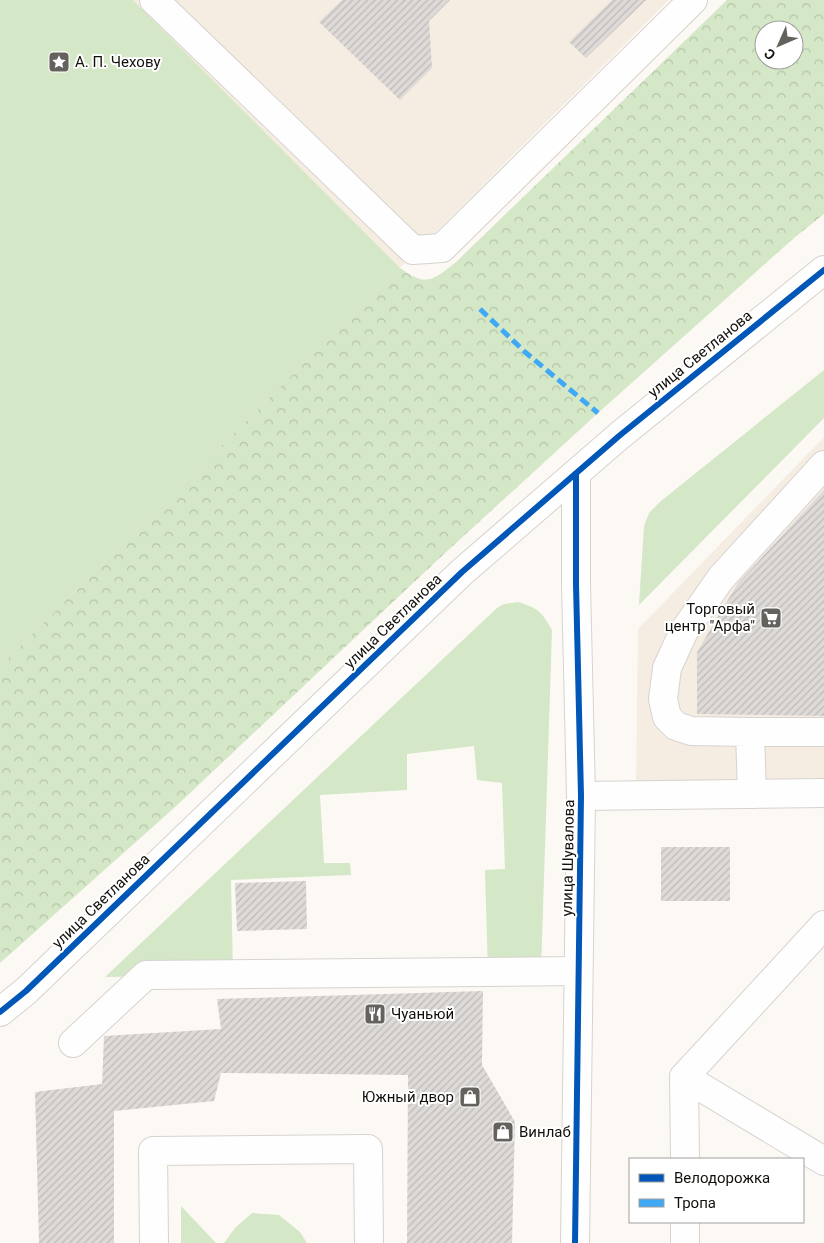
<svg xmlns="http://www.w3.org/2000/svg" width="824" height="1243" viewBox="0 0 824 1243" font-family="Roboto,sans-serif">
<defs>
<pattern id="park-crowns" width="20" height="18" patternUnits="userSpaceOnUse" patternTransform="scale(1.25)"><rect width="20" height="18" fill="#d4e7c6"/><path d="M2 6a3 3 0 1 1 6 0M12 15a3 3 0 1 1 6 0" fill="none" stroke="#b5c5a9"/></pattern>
<pattern id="building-hatch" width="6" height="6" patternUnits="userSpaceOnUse" patternTransform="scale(1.25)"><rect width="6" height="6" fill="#dedad7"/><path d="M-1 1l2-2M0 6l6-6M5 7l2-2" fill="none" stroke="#bebab7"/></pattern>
</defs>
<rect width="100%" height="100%" fill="#fcf9f5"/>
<!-- built -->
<g fill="#f5ece2">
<path d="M0,0H669L0,666Z"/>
<path d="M824,437V782L636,786L638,629Z"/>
</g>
<!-- grass -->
<g fill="#d4e7c6">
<path d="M0,0H133L400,268L0,666Z"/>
<path d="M824,370V418L639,605L644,526L649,513L661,501Z"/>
<path d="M518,602C538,608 542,612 552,630L541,971L488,972L485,870L505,869L502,783L477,780L474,746L407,754V790L320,795L324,863H350L351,875L231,880L233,975L105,977L497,608L504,604Z"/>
<path d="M181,1206L216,1243H181Z"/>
<path d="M252,1213L279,1215L300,1232L307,1243H224L235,1228Z"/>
</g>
<!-- park -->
<path fill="url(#park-crowns)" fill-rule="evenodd" d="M727,0H824V214L794,238L598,413L444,554L174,808L0,963V666L400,268C426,287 432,281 456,262ZM764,30H794V60H764Z"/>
<!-- building -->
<g fill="url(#building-hatch)">
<path d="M342,0H450L429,21L432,68L400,100L319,22Z"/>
<path d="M612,0H646L586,58L569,42Z"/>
<path d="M824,490V716L697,714V652L738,583Z"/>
<rect x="661" y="847" width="69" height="54"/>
<path d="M306,881L307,929L237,931L235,883Z"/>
<path d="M483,991L482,1065L515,1122L512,1243H407L408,1075L221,1073L214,1101L114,1111V1243H39L35,1092L102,1084L104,1036L221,1029L217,999Z"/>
</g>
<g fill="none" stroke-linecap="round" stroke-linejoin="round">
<!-- minor casing -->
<g stroke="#d6d3cf" stroke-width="30">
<g id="minor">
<path d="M154,0L413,250L442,248L693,0"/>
<path d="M750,732H824"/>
<path d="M752,794L750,732L691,731L676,726L667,717L663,699L667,668L684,631L721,578L824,465"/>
<path d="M581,796L824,793"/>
<path d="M0,1012L26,991L462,572L619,436L824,270"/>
<path d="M73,1043L146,975L578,971"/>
<path d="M684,1077L824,1161"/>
<path d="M685,1159L684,1077L824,925"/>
<path d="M685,1222V1243"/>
<path d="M154,1243L153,1151L368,1149L369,1243"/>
<path d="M575,1243L581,796L576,584V474"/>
</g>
</g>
<!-- minor -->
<use href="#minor" stroke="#fffefe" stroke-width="28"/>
<!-- quiet -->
<path stroke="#3fa9f5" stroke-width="5" stroke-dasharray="10 5" stroke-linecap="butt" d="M480,309L525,352L598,413"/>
<!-- cycleway casing -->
<g stroke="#fff" stroke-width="9">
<g id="cycleway">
<path d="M0,1012L26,991L462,572L619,436L824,270"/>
<path d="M575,1243L581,796L576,584V474"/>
</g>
</g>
<!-- cycleway -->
<use href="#cycleway" stroke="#0057b8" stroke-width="6"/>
</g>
<!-- icons -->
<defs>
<g id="sight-square" transform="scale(1.125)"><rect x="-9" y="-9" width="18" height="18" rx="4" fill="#65625e" stroke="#fff"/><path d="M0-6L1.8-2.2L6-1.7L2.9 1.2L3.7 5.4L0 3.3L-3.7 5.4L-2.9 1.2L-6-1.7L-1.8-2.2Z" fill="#fff"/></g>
<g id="supermarket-square" transform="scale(1.125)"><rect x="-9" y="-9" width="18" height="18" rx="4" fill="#65625e" stroke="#fff"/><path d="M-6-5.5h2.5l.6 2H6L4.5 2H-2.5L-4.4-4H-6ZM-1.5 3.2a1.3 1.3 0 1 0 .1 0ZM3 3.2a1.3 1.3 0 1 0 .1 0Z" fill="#fff"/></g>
<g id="restaurant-square" transform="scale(1.125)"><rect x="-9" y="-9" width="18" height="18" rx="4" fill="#65625e" stroke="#fff"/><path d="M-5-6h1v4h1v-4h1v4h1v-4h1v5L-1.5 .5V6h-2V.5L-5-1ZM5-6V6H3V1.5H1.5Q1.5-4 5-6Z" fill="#fff"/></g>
<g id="shop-square" transform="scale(1.125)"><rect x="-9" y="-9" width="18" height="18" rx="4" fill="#65625e" stroke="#fff"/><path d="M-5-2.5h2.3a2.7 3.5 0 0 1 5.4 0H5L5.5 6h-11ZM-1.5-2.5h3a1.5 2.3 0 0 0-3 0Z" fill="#fff"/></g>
</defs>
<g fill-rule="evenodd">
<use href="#sight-square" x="59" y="62"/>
<use href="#supermarket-square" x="771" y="618"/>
<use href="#restaurant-square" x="375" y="1014"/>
<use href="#shop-square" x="470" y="1097"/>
<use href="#shop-square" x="503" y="1132"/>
</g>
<g text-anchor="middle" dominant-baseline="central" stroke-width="4" stroke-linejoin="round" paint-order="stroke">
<!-- poi labels -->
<g font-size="15" fill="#13100c" stroke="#fff" text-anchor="start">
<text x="75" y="62">А. П. Чехову</text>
<text x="755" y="609" text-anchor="end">Торговый<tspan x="755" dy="17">центр "Арфа"</tspan></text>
<text x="391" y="1014">Чуаньюй</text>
<text x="454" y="1097" text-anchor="end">Южный двор</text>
<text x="519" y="1132">Винлаб</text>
</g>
<!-- street labels -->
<g font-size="15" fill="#13100c" stroke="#fff">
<text transform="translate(700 354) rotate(-39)">улица Светланова</text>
<text transform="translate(393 621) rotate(-44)">улица Светланова</text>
<text transform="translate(568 858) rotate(-89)">улица Шувалова</text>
<text transform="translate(101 901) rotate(-44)">улица Светланова</text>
</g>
</g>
<!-- legend -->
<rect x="629" y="1158" width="175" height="65" fill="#ffffff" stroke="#a19f9e"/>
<rect x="639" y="1174" width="25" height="8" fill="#0057b8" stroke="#a19f9e"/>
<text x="674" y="1183" font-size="15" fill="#13100c">Велодорожка</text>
<rect x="639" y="1199" width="25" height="8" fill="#3fa9f5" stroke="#a19f9e"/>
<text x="674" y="1208" font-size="15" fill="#13100c">Тропа</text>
<!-- north arrow -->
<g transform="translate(779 45) rotate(225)"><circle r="24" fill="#ffffff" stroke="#a19f9e"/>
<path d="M0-4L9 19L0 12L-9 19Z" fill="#65625e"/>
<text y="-8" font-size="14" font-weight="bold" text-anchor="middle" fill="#13100c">С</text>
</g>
</svg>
